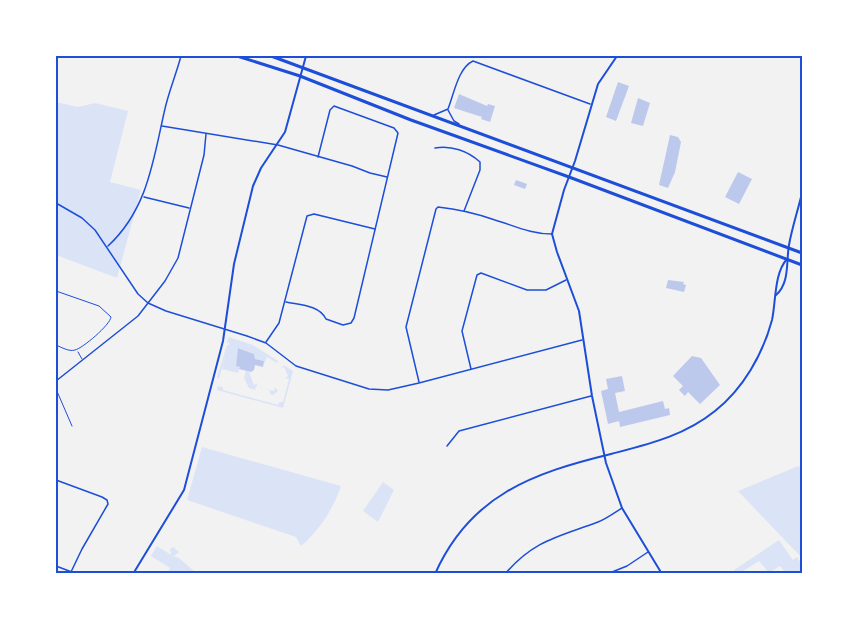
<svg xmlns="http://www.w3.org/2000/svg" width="858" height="629" viewBox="0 0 858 629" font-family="'Exo 2',sans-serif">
<rect width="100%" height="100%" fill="#f2f2f2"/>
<!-- green -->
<g fill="#dbe4f7">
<path d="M56,102L78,107L95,103L128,111L110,182L141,190L117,278L56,255Z"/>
<path d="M229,337L253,345L278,361L277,363L267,357L263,366L264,361L255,359L254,354L239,348L236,365L240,367L238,373L222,369L226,353L219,379L217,377L227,345H229V342L226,343Z"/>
<path d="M284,365L293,371L283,408L217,390L218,386L223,387V390L278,405L279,402H283L289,379L285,378L288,376L284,367L280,369Z"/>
<path d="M246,371L249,372L254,385L257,383V386L274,391L275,387L278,391L273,395L270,394V390L256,386L255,390L249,388L244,378Z"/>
<path d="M202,447L341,486C333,509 320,530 301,546L296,537L187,500Z"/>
<path d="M798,466L802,469V558L738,491Z"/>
<path d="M383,482L394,490L378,522L363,511Z"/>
<path d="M779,540L793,560L797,557L802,565V573H786L780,566L769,573L759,561L740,573H736L734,570Z"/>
<path d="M157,546L171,555L170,549L173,547L179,552L174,556H172L179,558L195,572L167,573L170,568L151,556Z"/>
</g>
<!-- building -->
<g fill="#bdc9ec">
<path d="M618,82L629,86L616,121L606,117Z"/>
<path d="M459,94L487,106L488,104L495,106L490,122L481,119L482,117L454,108Z"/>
<path d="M638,98L650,103L643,126L631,123Z"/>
<path d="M670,135L678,137L681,142L675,172L668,188L659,185Z"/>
<path d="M738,172L752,179L739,204L725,197Z"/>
<path d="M516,180L527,184L525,189L514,185Z"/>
<path d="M668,280L684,282L683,284L686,285L684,292L666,288Z"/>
<path d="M238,348L254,354L255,359L264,361L263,367L255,365L254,370L251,372L239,369L240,367L236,366Z"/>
<path d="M692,356L701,358L720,385L700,404L688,392L685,396L679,390L683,386L673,376Z"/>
<path d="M622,376L625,391L615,393L619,412L663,401L665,409L669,408L670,415L620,427L619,421L608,424L601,391L608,389L606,379Z"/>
</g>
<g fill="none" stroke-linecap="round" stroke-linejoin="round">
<!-- service -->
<g stroke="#1d4ed8" stroke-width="1">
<path d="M56,291L99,306L111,317C110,325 83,348 75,350C69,352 61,347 56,345"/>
<path d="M78,352L82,359"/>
<path d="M56,389L72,426"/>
</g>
<!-- minor -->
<g stroke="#1d4ed8" stroke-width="1.5">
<path d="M448,110L454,121L459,124"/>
<path d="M434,115L448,109C454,94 458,68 473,61L590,104"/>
<path d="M162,126L278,145L352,166L370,173L387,177"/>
<path d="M435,148C451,145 468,151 480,162V170L464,211"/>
<path d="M144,197L189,208"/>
<path d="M56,203L82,218L95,230L138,294L148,303L166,311L247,336L266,343L296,366L369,389L388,390L419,383L582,340"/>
<path d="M108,246C147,210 153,162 164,113C168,93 176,75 181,56"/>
<path d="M286,302C300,305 319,305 326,319L343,325L351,323L354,318L398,133L394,128L334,106L330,110L318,157"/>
<path d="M266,342L279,323L307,216L314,214L375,229"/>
<path d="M471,369L462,331L477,275L481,273L527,290H546L566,280"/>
<path d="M56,381L138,316L165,281L178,258L204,155L206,134"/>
<path d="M419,382L406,327L436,209L438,207C457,209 478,214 495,220C515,226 531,234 552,234"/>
<path d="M447,446L459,431L591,396"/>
<path d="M56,480L102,497L107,500L108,504L82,549L70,574"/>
<path d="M56,566L77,574"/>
<path d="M505,574C534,540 558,537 598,522C606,519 614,513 622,508"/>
<path d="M607,574L627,566L648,552"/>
</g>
<!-- tertiary -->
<g stroke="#1d4ed8" stroke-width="2">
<path d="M617,56L598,84L575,161L564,190L552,234L557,252L579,311L592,396L606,463L622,508L662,574"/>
<path d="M776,295C790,283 786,261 789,245C792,228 798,210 802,193"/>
<path d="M133,574L184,490L223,341L234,264L253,186L261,168L285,132L306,56"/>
<path d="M435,574C470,495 533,473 611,454C649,444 684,436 715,411C743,389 763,354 772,320C776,302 774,273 787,259"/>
</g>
<!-- primary -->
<g stroke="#1d4ed8" stroke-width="3">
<path d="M237,56L300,76L411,120L569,177L802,265"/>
<path d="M271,56L802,253"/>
</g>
</g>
<!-- border -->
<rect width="858" height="629" fill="none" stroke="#ffffff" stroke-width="114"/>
<rect x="57" y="57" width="744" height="515" fill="none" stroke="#1d4ed8" stroke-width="2"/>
</svg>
